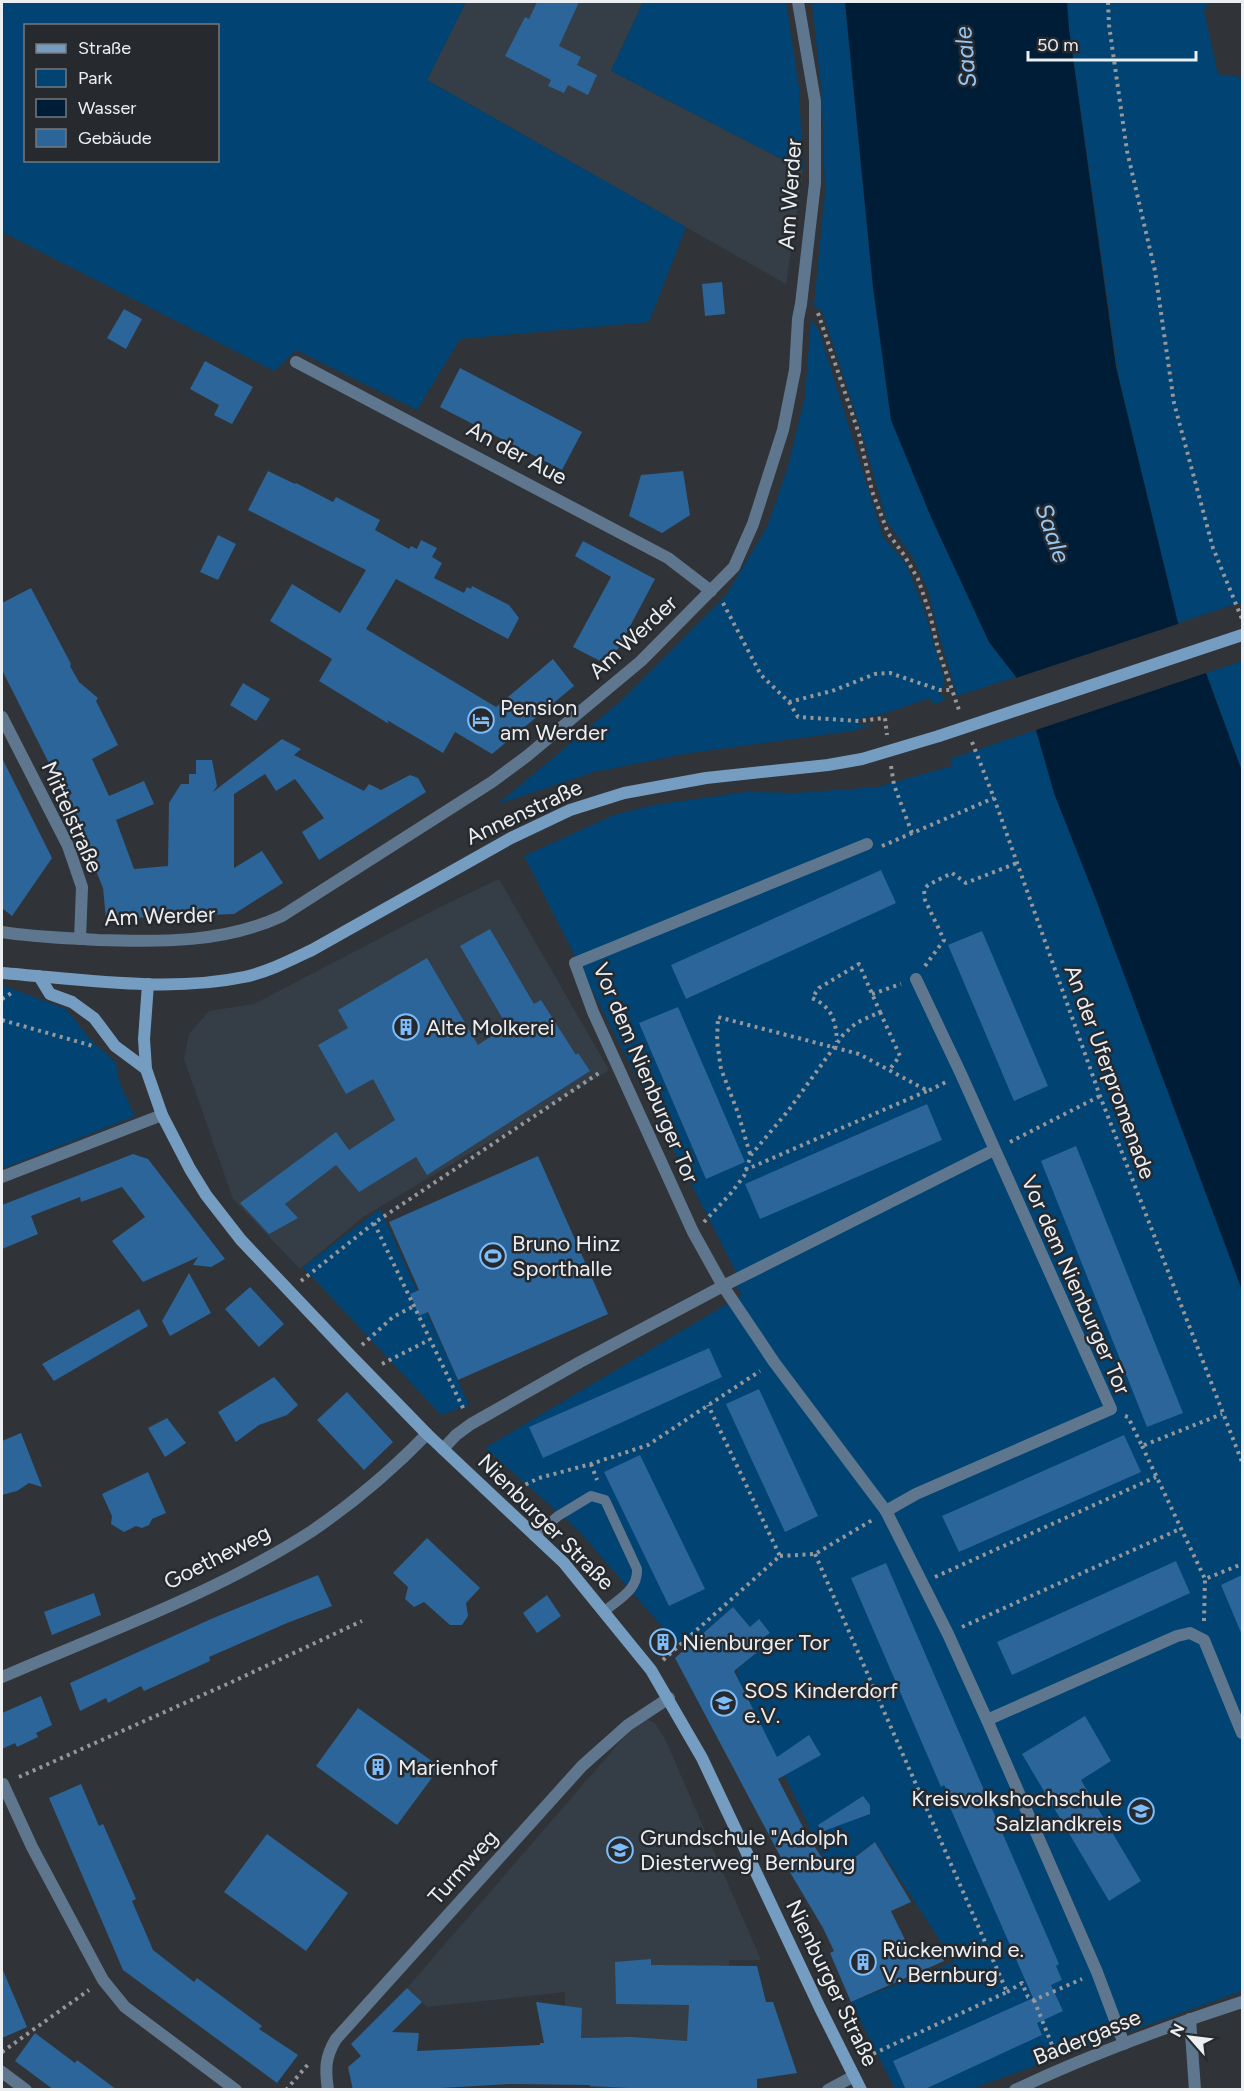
<svg xmlns="http://www.w3.org/2000/svg" width="1244" height="2091" viewBox="0 0 1244 2091" font-family="Figtree,sans-serif">
<rect width="100%" height="100%" fill="#303438"/>
<!-- built -->
<g fill="#353e46">
<path d="M466,2H643L611,71L803,170L786,284L427,80Z"/>
<path d="M499,879L609,1070L363,1217L300,1269L233,1199L184,1059L189,1034L209,1011L254,1004L438,908Z"/>
<path d="M646,1719L655,1723L666,1741L761,1960H729L728,2028L632,2089L590,2087L565,2043V1992L427,2007L407,1988L625,1736L635,1726Z"/>
</g>
<!-- green -->
<g fill="#014372" fill-rule="evenodd">
<path d="M2,2H466L427,80L686,227L649,322L460,339L417,410L296,350L274,371L2,232ZM26,26H218V160H26Z"/>
<path d="M643,2H786L799,88L803,170L611,71Z"/>
<path d="M812,2H845L873,287L891,420L931,517L989,642L1016,677L957,696L940,639L928,590L912,556L887,522L860,427L822,311L814,306L825,192L822,97Z"/>
<path d="M1067,2H1209L1204,11L1218,74L1242,77V602L1178,623L1119,379L1069,29Z"/>
<path d="M811,320L819,330L883,537L906,564L924,609L945,682L939,693L946,700L933,704L930,698L883,714L861,718L857,724L872,726L852,731L690,753L594,772L498,804L622,700L726,595L767,527L787,470L805,397Z"/>
<path d="M1242,661V771L1206,673Z"/>
<path d="M1036,730L1054,793L1095,897L1242,1290V1991L971,2089H895L851,2002L954,1962L875,1841L832,1875L738,1678L737,1669L765,1646L760,1640L769,1633L759,1620L750,1627L733,1607L686,1648L663,1628L579,1531L485,1448L742,1295L735,1285L741,1282L524,856L614,815L654,805L745,792L797,793L877,787L952,766L950,759Z"/>
<path d="M2,985L66,1009L90,1039L116,1063L119,1082L135,1116L2,1169Z"/>
<path d="M380,1209L469,1405L441,1415L303,1267Z"/>
</g>
<!-- water -->
<path fill="#001d38" d="M845,2H1067L1069,29L1116,367L1178,623L1206,673L1242,771V1290L1095,897L1054,793L1036,730L1016,677L989,642L931,517L891,420L873,287Z"/>
<!-- pier -->
<path fill="#303438" d="M1181,623L1209,672L1033,731L1013,679Z"/>
<!-- building -->
<g fill="#2b6599">
<path d="M537,2H579L559,46L581,57L577,65L597,75L588,95L568,85L564,93L548,86L551,80L505,56L525,17L529,19Z"/>
<path d="M722,282L725,314L705,316L702,284Z"/>
<path d="M124,309L142,319L126,349L107,338Z"/>
<path d="M205,361L253,387L232,424L214,415L219,405L190,389Z"/>
<path d="M460,368L582,432L562,470L440,407Z"/>
<path d="M268,471L295,484L296,483L333,502L336,497L380,520L375,530L409,549L411,546L417,549L421,540L437,548L432,557L442,563L434,578L464,593L467,587L471,589L472,586L509,605L519,618L508,639L396,579L366,629L496,707L553,659L574,686L492,754L455,732L443,753L387,720L389,724L319,681L332,659L270,621L292,584L340,613L366,570L248,510Z"/>
<path d="M683,471L690,515L662,533L629,516L641,475Z"/>
<path d="M218,535L236,544L218,580L200,572Z"/>
<path d="M583,541L655,579L618,649L602,662L573,647L611,577L575,556Z"/>
<path d="M31,588L71,664L70,666L79,682L98,698L96,701L118,745L92,759L109,796L144,781L154,804L116,820L134,869L168,866L169,803L181,784H189V774H196V760H212L217,786L213,792L282,739L301,749L294,755L364,791L369,784L381,790L410,775L418,778L426,792L319,860L302,832L324,818L295,779L276,791L265,774L234,794V868L262,851L283,883L234,914L106,919L103,888L65,795L2,670V603Z"/>
<path d="M243,683L270,699L256,721L230,705Z"/>
<path d="M2,758L52,858L12,916L2,908Z"/>
<path d="M881,870L896,903L686,999L671,965Z"/>
<path d="M490,929L534,1004L541,1000L576,1055L578,1053L590,1071L427,1175L416,1157L359,1192L336,1165L285,1204L298,1218L269,1234L240,1203L336,1132L349,1150L395,1120L373,1079L346,1094L318,1045L348,1028L338,1010L427,958L478,1045L507,1026L460,946Z"/>
<path d="M982,931L1048,1086L1014,1101L948,945Z"/>
<path d="M678,1007L745,1162L706,1179L639,1023Z"/>
<path d="M927,1104L942,1140L760,1219L745,1184Z"/>
<path d="M1076,1146L1183,1413L1147,1427L1041,1161Z"/>
<path d="M133,1154L148,1159L225,1259L211,1267L193,1265L198,1257L143,1282L112,1241L145,1217L122,1187L81,1202L80,1197L31,1216L38,1234L2,1249V1205Z"/>
<path d="M538,1156L608,1314L458,1380L428,1312L419,1316L410,1294L419,1290L389,1222Z"/>
<path d="M189,1273L211,1313L170,1336L162,1321Z"/>
<path d="M250,1287L284,1324L259,1347L225,1309Z"/>
<path d="M139,1309L148,1326L54,1381L42,1364Z"/>
<path d="M709,1348L722,1377L543,1458L529,1427Z"/>
<path d="M274,1377L298,1405L287,1415L259,1425L236,1442L218,1412Z"/>
<path d="M759,1389L818,1516L785,1532L726,1404Z"/>
<path d="M347,1392L393,1442L364,1470L317,1420Z"/>
<path d="M167,1418L186,1443L165,1457L148,1428Z"/>
<path d="M21,1433L42,1487L29,1483L17,1491L2,1495V1441Z"/>
<path d="M1124,1435L1141,1472L959,1552L942,1516Z"/>
<path d="M640,1455L705,1589L669,1606L604,1472Z"/>
<path d="M148,1472L166,1513L152,1519L149,1525L142,1528L136,1526L124,1532L111,1524L112,1516L102,1494Z"/>
<path d="M427,1538L480,1588L466,1603L468,1616L462,1625H450L424,1602L414,1607L405,1599L408,1587L393,1573Z"/>
<path d="M1176,1561L1190,1593L1012,1675L997,1642Z"/>
<path d="M886,1563L1059,1964L1056,1966L1062,1980L1051,1985L1063,2011L1037,2023L1042,2035L923,2090H906L893,2061L1033,1998L945,1796L949,1794L944,1785L941,1787L851,1578Z"/>
<path d="M318,1575L332,1606L287,1623L209,1657L210,1661L144,1691L141,1686L108,1703L106,1698L80,1711L70,1683L211,1619Z"/>
<path d="M1242,1575V1635L1221,1585Z"/>
<path d="M94,1593L101,1615L52,1635L44,1612Z"/>
<path d="M547,1595L561,1616L537,1633L523,1613Z"/>
<path d="M733,1607L750,1627L759,1619L770,1633L760,1640L765,1646L734,1671L777,1757L809,1735L821,1755L778,1779L808,1837L833,1874L875,1842L911,1902L891,1911L913,1956L937,1945L944,1961L851,2002L830,1953L834,1951L823,1928L778,1852L675,1658Z"/>
<path d="M663,1628L677,1642L663,1656L649,1641Z"/>
<path d="M41,1696L52,1725L36,1733L38,1737L17,1747L15,1743L2,1749V1713Z"/>
<path d="M358,1708L440,1767L397,1825L316,1766Z"/>
<path d="M1085,1716L1111,1761L1081,1780L1141,1881L1109,1901L1022,1754Z"/>
<path d="M81,1784L99,1826L103,1824L136,1899L132,1901L153,1950L194,1982L197,1978L216,1992L262,2026L259,2029L298,2055L277,2083L123,1970L49,1798Z"/>
<path d="M863,1796L870,1805V1814L821,1832L818,1825Z"/>
<path d="M267,1834L348,1893L306,1951L224,1892Z"/>
<path d="M651,1959V1965L757,1966L766,2002H773L797,2073L757,2079V2090H668L590,2086V2085L511,2084L407,2090H353L348,2067L361,2056L351,2044L407,1988L422,2002L392,2032L419,2033L417,2051L540,2045V2043H544L536,2002L582,2008L581,2038L631,2037L687,2041L689,2005L616,2004L615,1962Z"/>
<path d="M2,1968L27,2027L2,2038Z"/>
<path d="M35,2033L75,2063L77,2060L117,2090H54L15,2061Z"/>
</g>
<g fill="none" stroke-linecap="round" stroke-linejoin="round">
<!-- path -->
<g stroke="#94979b" stroke-width="4" stroke-dasharray="3 4.5" stroke-linecap="butt">
<path d="M1108,2L1109,25L1127,151L1155,271L1174,403L1213,548L1242,619"/>
<path d="M818,313L859,434L872,491L888,533L904,555L918,579L930,614L938,649L960,713"/>
<path d="M723,603L761,675L789,702L832,691L875,674L890,673L940,690H951"/>
<path d="M789,702L798,717L859,721L885,718L887,735"/>
<path d="M972,742L994,798L1100,1096L1242,1462"/>
<path d="M891,766L894,785L912,833"/>
<path d="M882,846L994,798"/>
<path d="M925,966L944,940L925,900L924,890L928,885L952,873L966,883L1017,863"/>
<path d="M872,994L901,984"/>
<path d="M2,999L13,992"/>
<path d="M880,1012L900,1056L889,1070"/>
<path d="M2,1020L93,1046"/>
<path d="M1010,1142L1100,1096"/>
<path d="M750,1154L738,1113L721,1069L717,1041L718,1017L859,1054L928,1091L948,1081"/>
<path d="M745,1170L927,1091"/>
<path d="M704,1222L731,1193L744,1176L751,1155L788,1111L843,1035L856,1023L880,1012L859,964L819,988L812,998C832,1007 836,1021 837,1042"/>
<path d="M374,1223L464,1410"/>
<path d="M301,1281L374,1223L602,1071"/>
<path d="M362,1345L393,1317L414,1306"/>
<path d="M382,1364L429,1340"/>
<path d="M1125,1416L1128,1417L1142,1446L1222,1414"/>
<path d="M1142,1446L1205,1579L1242,1564"/>
<path d="M591,1464L597,1480"/>
<path d="M512,1491L539,1478L591,1464L648,1445L760,1371"/>
<path d="M815,1554L1007,1992L864,2058"/>
<path d="M780,1556L815,1554L874,1519"/>
<path d="M935,1577L1156,1477"/>
<path d="M1204,1621L1205,1579"/>
<path d="M962,1627L1180,1529"/>
<path d="M663,1660L780,1556L708,1405"/>
<path d="M19,1777L234,1681L362,1621"/>
<path d="M1007,1992L1022,1983L1028,1997L1034,2000L1082,1979"/>
<path d="M1034,2000L1056,2055"/>
<path d="M2,2052L89,1990"/>
<path d="M286,2090L310,2062"/>
</g>
<!-- lane -->
<path stroke="#5f778e" stroke-width="10" d="M534,1536L558,1516L591,1496L605,1500L637,1569C638,1590 620,1598 605,1611"/>
<!-- street -->
<g stroke="#5f778e" stroke-width="12">
<path d="M296,362L668,558L711,591"/>
<path d="M2,717L68,846L82,887L80,939"/>
<path d="M867,844L575,963L593,1012L693,1232L723,1286L774,1362L886,1511"/>
<path d="M2,932C33,937 66,938 98,940C161,942 224,943 282,916L492,782L527,756L641,661L734,567L753,524L783,430L795,370L798,319L801,304L815,183V101L798,2"/>
<path d="M916,979L961,1074L1111,1409L916,1494L886,1511L948,1634L987,1720L1097,1972L1124,2044"/>
<path d="M2,1177L162,1115"/>
<path d="M443,1449L456,1435L471,1424L580,1362L723,1286L994,1150"/>
<path d="M2,1677C104,1633 218,1592 312,1531C353,1503 393,1469 427,1434"/>
<path d="M987,1720L1177,1636L1190,1633L1204,1640L1242,1733"/>
<path d="M3,1784L32,1847L103,1980L125,2007L236,2090"/>
<path d="M1190,2019L1195,2090"/>
<path d="M2,2072L26,2090"/>
<path d="M328,2090C325,2069 325,2057 336,2039L582,1766L628,1725L669,1698"/>
<path d="M828,2090L854,2076"/>
<path d="M1015,2090C1089,2055 1165,2027 1242,2002"/>
</g>
<!-- secondary -->
<g stroke="#759cc1" stroke-width="12">
<path d="M2,973C79,979 168,993 244,977C268,972 291,960 312,950L511,838L570,810L624,793L706,778L828,765L862,759L939,736"/>
<path d="M39,976L50,994L72,1002L94,1018L115,1046L146,1069"/>
<path d="M148,984L144,1039L146,1069L162,1115L190,1169L206,1195L241,1240L350,1355L427,1434L564,1563L651,1670L702,1758L820,2008L861,2090"/>
</g>
<!-- secondary-bridge -->
<path stroke="#759cc1" stroke-width="12" d="M939,736L1242,635"/>
</g>
<!-- icons -->
<defs>
<g id="hotel-ring" transform="scale(1.35)"><circle r="9.5" fill="#262a2e" stroke="#7ebdf9" stroke-width="1.5"/><path d="M-6-4.5h1.5V1H6V5H4.5V3h-9V5H-6ZM-4 0a1.8 1.8 0 1 1 3.6 0ZM.5 0V-2.5h3Q6-2.5 6 0Z" fill="#7ebdf9"/></g>
<g id="building-ring" transform="scale(1.35)"><circle r="9.5" fill="#262a2e" stroke="#7ebdf9" stroke-width="1.5"/><path d="M-4-6H4V6H1V3H-1V6H-4ZM-2.5-4.3h1.7v1.8h-1.7ZM.8-4.3h1.7v1.8H.8ZM-2.5-1h1.7V.8h-1.7ZM.8-1h1.7V.8H.8Z" fill="#7ebdf9"/></g>
<g id="stadium-ring" transform="scale(1.35)"><circle r="9.5" fill="#262a2e" stroke="#7ebdf9" stroke-width="1.5"/><path d="M0-5a6.5 5 0 1 0 0 10a6.5 5 0 1 0 0-10ZM-3.5-1.8h7v3.6h-7Z" fill="#7ebdf9"/></g>
<g id="school-ring" transform="scale(1.35)"><circle r="9.5" fill="#262a2e" stroke="#7ebdf9" stroke-width="1.5"/><path d="M0-5L7-2L0 1L-7-2ZM-4 1L0 2.5L4 1V4Q0 6-4 4Z" fill="#7ebdf9"/></g>
</defs>
<g fill-rule="evenodd">
<use href="#hotel-ring" x="481" y="720"/>
<use href="#building-ring" x="406" y="1027"/>
<use href="#stadium-ring" x="493" y="1256"/>
<use href="#building-ring" x="663" y="1642"/>
<use href="#school-ring" x="724" y="1703"/>
<use href="#building-ring" x="378" y="1767"/>
<use href="#school-ring" x="1141" y="1811"/>
<use href="#school-ring" x="620" y="1850"/>
<use href="#building-ring" x="863" y="1962"/>
</g>
<g text-anchor="middle" dominant-baseline="central" stroke-width="5" stroke-linejoin="round" paint-order="stroke">
<!-- street labels -->
<g font-size="22" fill="#eceff2" stroke="#262a2e">
<text transform="translate(790 194) rotate(-86)">Am Werder</text>
<text transform="translate(517 453) rotate(28)">An der Aue</text>
<text transform="translate(633 637) rotate(-43)">Am Werder</text>
<text transform="translate(524 812) rotate(-25)">Annenstraße</text>
<text transform="translate(72 817) rotate(66)">Mittelstraße</text>
<text transform="translate(160 916) rotate(-2)">Am Werder</text>
<text transform="translate(1110 1072) rotate(70)">An der Uferpromenade</text>
<text transform="translate(646 1073) rotate(67)">Vor dem Nienburger Tor</text>
<text transform="translate(1076 1285) rotate(66)">Vor dem Nienburger Tor</text>
<text transform="translate(546 1522) rotate(45)">Nienburger Straße</text>
<text transform="translate(217 1557) rotate(-27)">Goetheweg</text>
<text transform="translate(463 1867) rotate(-48)">Turmweg</text>
<text transform="translate(832 1983) rotate(64)">Nienburger Straße</text>
<text transform="translate(1087 2037) rotate(-22)">Badergasse</text>
</g>
<!-- poi labels -->
<g font-size="22" fill="#eceff2" stroke="#262a2e" text-anchor="start">
<text x="500" y="707">Pension<tspan x="500" dy="25">am Werder</tspan></text>
<text x="426" y="1027">Alte Molkerei</text>
<text x="512" y="1243">Bruno Hinz<tspan x="512" dy="25">Sporthalle</tspan></text>
<text x="682" y="1642">Nienburger Tor</text>
<text x="744" y="1690">SOS Kinderdorf<tspan x="744" dy="25">e.V.</tspan></text>
<text x="398" y="1767">Marienhof</text>
<text x="1122" y="1798" text-anchor="end">Kreisvolkshochschule<tspan x="1122" dy="25">Salzlandkreis</tspan></text>
<text x="640" y="1837">Grundschule "Adolph<tspan x="640" dy="25">Diesterweg" Bernburg</tspan></text>
<text x="882" y="1949">Rückenwind e.<tspan x="882" dy="25">V. Bernburg</tspan></text>
</g>
<!-- water labels -->
<g font-size="24" font-style="italic" fill="#98c6f3" stroke="#262a2e">
<text transform="translate(965 57) rotate(-95)">Saale</text>
<text transform="translate(1053 533) rotate(71)">Saale</text>
</g>
</g>
<!-- border -->
<rect width="1244" height="2091" fill="none" stroke="#eceff2" stroke-width="6"/>
<!-- legend -->
<rect x="24" y="24" width="195" height="138" fill="#262a2e" stroke="#75797c" stroke-width="1.5"/>
<rect x="36" y="44" width="30" height="9" fill="#759cc1" stroke="#75797c" stroke-width="1.5"/>
<text x="78" y="54" font-size="18" fill="#eceff2">Straße</text>
<rect x="36" y="69" width="30" height="18" fill="#014372" stroke="#75797c" stroke-width="1.5"/>
<text x="78" y="84" font-size="18" fill="#eceff2">Park</text>
<rect x="36" y="99" width="30" height="18" fill="#001d38" stroke="#75797c" stroke-width="1.5"/>
<text x="78" y="114" font-size="18" fill="#eceff2">Wasser</text>
<rect x="36" y="129" width="30" height="18" fill="#2b6599" stroke="#75797c" stroke-width="1.5"/>
<text x="78" y="144" font-size="18" fill="#eceff2">Gebäude</text>
<!-- north arrow -->
<g transform="translate(1190 2037) rotate(298)" stroke="#262a2e" stroke-width="4.5" paint-order="stroke">
<path d="M0-4.5L10 22L0 15L-10 22Z" fill="#eceff2"/>
<text y="-9" font-size="16" font-weight="bold" text-anchor="middle" fill="#eceff2">N</text>
</g>
<!-- scale -->
<path d="M1028 51v9h168v-9" fill="none" stroke="#eceff2" stroke-width="3"/>
<text x="1037" y="51" font-size="18" fill="#eceff2" stroke="#262a2e" stroke-width="4.5" paint-order="stroke">50 m</text>
</svg>
